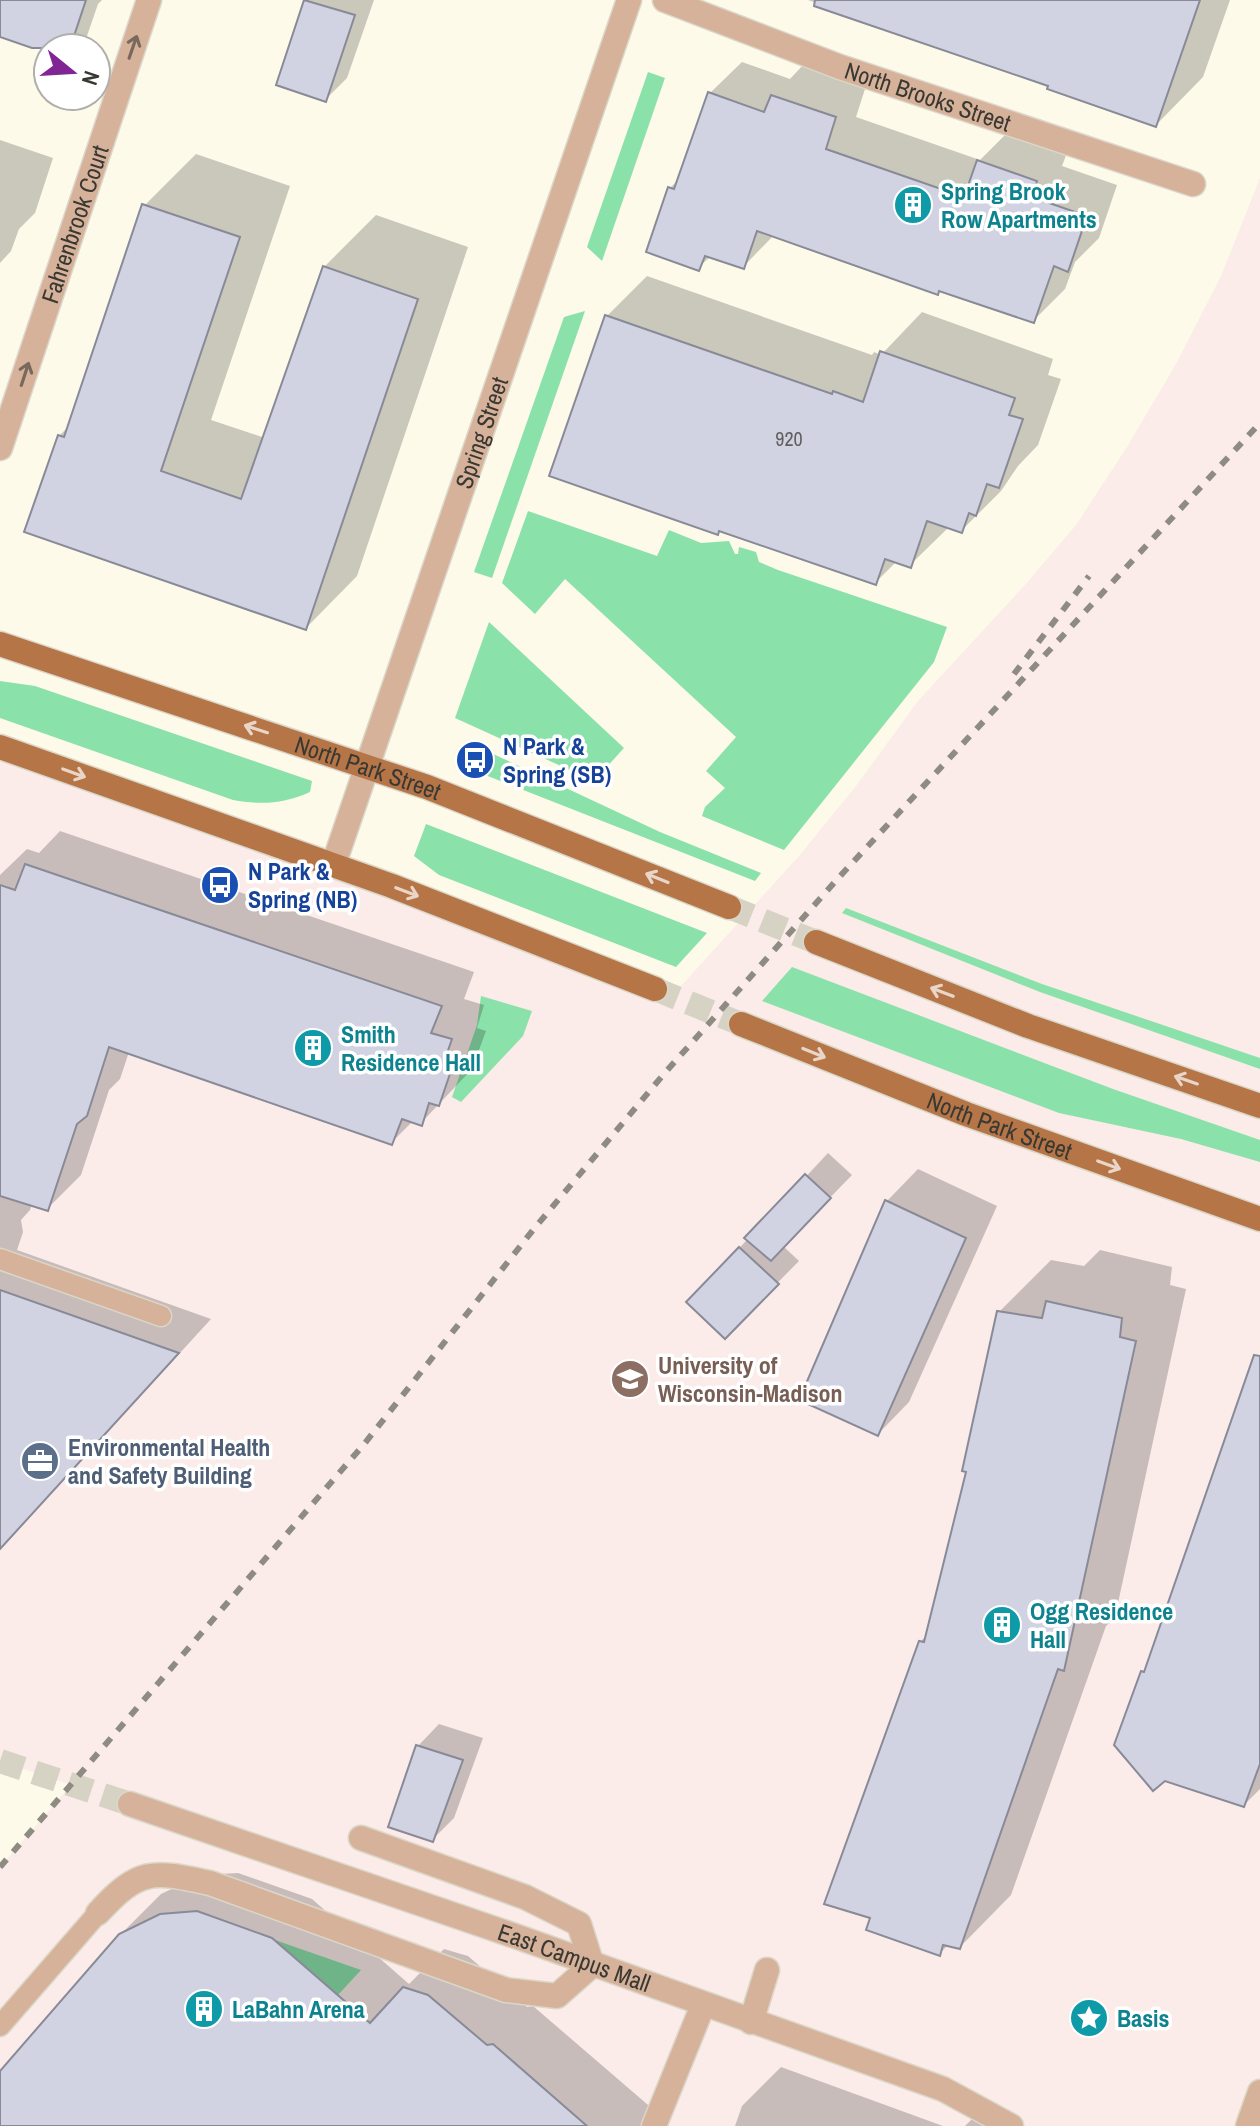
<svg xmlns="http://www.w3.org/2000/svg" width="1260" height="2126" viewBox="0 0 1260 2126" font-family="'Archivo Narrow',sans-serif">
<rect width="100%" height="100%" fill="#fdfaea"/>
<!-- education -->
<path fill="#fbebe9" d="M1260,178V2126H0V1867L71,1785L0,1761V747L392,886L672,996L799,856L856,786L918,701L1025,585L1076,525L1127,447L1176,364L1221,276Z"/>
<!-- green -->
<g fill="#8be1aa">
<path d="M648,72L665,78L602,261L587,247Z"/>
<path d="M585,311L492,578L474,572L564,317Z"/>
<path d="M528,511L657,556L669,530L701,543L729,541L735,554H738L739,547L756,552L759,562L778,570L947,627L934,662L784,850L702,816L705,807L725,788L706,771L736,737L565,579L535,614L502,583Z"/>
<path d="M489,622L624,748L594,781L455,718Z"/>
<path d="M0,681L35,686L312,781L310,792C283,804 261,805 233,800L0,718Z"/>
<path d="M489,752L660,832L761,873L755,881L480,773Z"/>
<path d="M426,824L707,933L676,967L439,875L414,856Z"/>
<path d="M846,908L1042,984L1260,1058V1069L1040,992L842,913Z"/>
<path d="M792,967L1113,1089L1260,1140V1162L1181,1139L1059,1113L762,1001Z"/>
<path d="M481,996L532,1011L523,1036L461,1102L452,1097L477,1025Z"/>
<path d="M275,1940L361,1970L338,1995Z"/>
</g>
<!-- shadow -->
<g fill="#0003">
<path d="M0,0H102L98,4L87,36L75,48H48V51L0,35Z"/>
<path d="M306,0H374L347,78L325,100L278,84Z"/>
<path d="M808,0H1230L1203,77L1156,125Z"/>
<path d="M742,62L790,79L804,64L866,86L856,117L980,160L1010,130L1068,150L1062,166L1117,185L1099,238L1075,262L1065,289L1033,321L774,235L743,267L711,256L698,268L670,188L680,178L710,93Z"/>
<path d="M0,140L53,158L35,213L19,229L11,251L0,263Z"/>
<path d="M196,154L290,186L211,420L265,438L324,267L376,215L468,247L357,576L306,628L59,436L70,425L144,206Z"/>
<path d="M647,276L872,355L874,352L881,355L922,312L1053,359L1048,375L1061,379L1038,445L1018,466L1001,491L961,531L949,527L910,565L897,561L875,583L607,316Z"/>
<path d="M60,831L474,972L464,999L484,1005L477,1028L486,1031L472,1069L421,1123L413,1121L391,1143L129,1052L120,1079L109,1090L81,1175L47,1209L32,1204L30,1210L21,1220L23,1232L17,1250L211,1319L0,1550V875L27,849L39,853Z"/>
<path d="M828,1153L852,1175L783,1246L799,1261L725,1336L689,1302Z"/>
<path d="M918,1169L997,1206L909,1402L878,1434L801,1399L887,1201Z"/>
<path d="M1100,1250L1172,1267L1170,1285L1186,1289L1115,1617L1106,1626L1011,1895L960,1947L949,1944L939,1954L920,1642L927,1635L969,1470L999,1312L1051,1260L1084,1266Z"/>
<path d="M1260,1365V1789L1244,1805L1143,1672L1148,1668Z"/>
<path d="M439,1724L483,1738L454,1818L432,1840L418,1746Z"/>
<path d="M238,1873L312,1899L409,1984L444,1949L468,1956L527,2007L533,2006L662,2117L657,2126H0V2074L120,1935L161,1894L201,1875Z"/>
<path d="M781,2067L943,2126H735L742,2106Z"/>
<path d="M979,2112L1019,2126H965Z"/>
</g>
<!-- building -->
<g fill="#d2d3e2" stroke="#898a97" stroke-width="2">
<path d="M0,0H86L70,48H32L0,37Z"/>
<path d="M304,0L355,15L326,102L276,85Z"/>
<path d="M815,0H1200L1156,127L1047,89L1048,86L814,6Z"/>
<path d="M708,92L764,112L771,95L836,117L826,149L964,197L977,160L1037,181L1032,197L1087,216L1068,272L1054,266L1034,323L939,291L938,295L757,231L744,269L705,256L699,271L646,252L668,187L674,189Z"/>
<path d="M142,204L240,237L161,471L241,499L323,266L418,299L306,630L24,532L58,435L64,437Z"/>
<path d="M605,315L832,394L833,391L863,402L880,351L1015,398L1009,415L1023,419L999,488L987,484L976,516L969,513L962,533L927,521L911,568L885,559L876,585L719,531L718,535L549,476Z"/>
<path d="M25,864L442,1006L431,1033L452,1039L444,1062L453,1065L439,1106L429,1103L422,1126L402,1119L392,1145L109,1047L87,1116L77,1124L48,1211L0,1196V885L15,890Z"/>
<path d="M805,1174L831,1198L771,1261L744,1238Z"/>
<path d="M885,1200L966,1238L878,1436L799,1400Z"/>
<path d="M739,1247L779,1284L725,1339L686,1302Z"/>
<path d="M0,1290L179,1353L0,1549Z"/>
<path d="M1046,1301L1122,1318L1120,1337L1136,1341L1064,1671L1058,1669L960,1949L943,1945L940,1956L866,1930L870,1918L824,1904L919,1641L924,1642L966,1472L962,1471L997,1311L1042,1318Z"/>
<path d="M1254,1355L1260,1356V1764L1244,1807L1165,1781L1153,1791L1114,1745L1141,1671L1144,1672Z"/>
<path d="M416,1745L463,1760L433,1842L388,1827Z"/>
<path d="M197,1911L272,1938L370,2023L403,1987L428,1995L487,2045L493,2044L587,2126H0V2071L119,1934L160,1914Z"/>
</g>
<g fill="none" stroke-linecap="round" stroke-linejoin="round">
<!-- pedestrian-tunnel -->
<path stroke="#d6d3c5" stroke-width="24" stroke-dasharray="24 12" stroke-linecap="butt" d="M0,1761L130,1804"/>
<!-- primary-tunnel -->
<g stroke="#d6d3c5" stroke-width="24" stroke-dasharray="24 12" stroke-linecap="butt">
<path d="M729,907L816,942"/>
<path d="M655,989L741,1024"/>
</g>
<!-- service casing -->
<g stroke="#dad7c9" stroke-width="23">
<g id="service">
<path d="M0,1259L161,1316"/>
<path d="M0,2026L98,1913"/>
</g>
</g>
<!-- pedestrian casing -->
<g stroke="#dad7c9" stroke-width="27">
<g id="pedestrian">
<path id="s1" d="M130,1804L518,1937L943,2089L1011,2126"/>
<path d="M361,1838L525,1897L579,1924L592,1965"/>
<path d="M98,1913C140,1867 153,1871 210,1883L506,1990L557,1996L592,1965"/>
<path d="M751,2022L767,1970"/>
<path d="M654,2126L703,2005"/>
</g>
</g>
<!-- minor casing -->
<g stroke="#dad7c9" stroke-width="27">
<g id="minor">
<path id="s2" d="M665,0L840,67L1193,184"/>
<path id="s3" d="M0,448L149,0"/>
<path id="s4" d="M333,866L629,0"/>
</g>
</g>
<!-- tertiary casing -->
<g stroke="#dad7c9" stroke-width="27">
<path id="tertiary" d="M1248,2126L1260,2092"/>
</g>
<!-- primary casing -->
<g stroke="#dad7c9" stroke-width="27">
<g id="primary">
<path id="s5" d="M0,644L427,787L729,907"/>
<path d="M0,747L392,886L655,989"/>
<path d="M816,942L1028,1026L1260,1106"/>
<path id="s6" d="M741,1024L966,1114L1260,1219"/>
</g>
</g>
<!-- service -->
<use href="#service" stroke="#d7b29a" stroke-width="20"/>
<!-- pedestrian -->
<use href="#pedestrian" stroke="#d7b29a" stroke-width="24"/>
<!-- minor -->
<use href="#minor" stroke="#d7b29a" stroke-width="24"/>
<!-- tertiary -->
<use href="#tertiary" stroke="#d7b29a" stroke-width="24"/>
<!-- primary -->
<use href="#primary" stroke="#b57546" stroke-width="24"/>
<!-- rail -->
<g stroke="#8e8c82" stroke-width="6" stroke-dasharray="10 10" stroke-linecap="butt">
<path d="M1014,674L1089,576"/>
<path d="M0,1867L365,1443L533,1230L663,1075L842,874L1260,423"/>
</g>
</g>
<!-- one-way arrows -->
<defs><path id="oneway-shaft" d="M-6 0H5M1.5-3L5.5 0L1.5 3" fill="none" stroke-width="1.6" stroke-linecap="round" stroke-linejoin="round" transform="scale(2)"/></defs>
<g stroke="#79695c">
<use href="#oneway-shaft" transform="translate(133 47) rotate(-71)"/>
<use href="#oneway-shaft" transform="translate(25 374) rotate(-72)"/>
</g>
<g stroke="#e9d6c8">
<use href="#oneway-shaft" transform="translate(256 729) rotate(-162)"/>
<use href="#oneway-shaft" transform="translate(74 773) rotate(20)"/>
<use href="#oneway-shaft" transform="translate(657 878) rotate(-158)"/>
<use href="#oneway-shaft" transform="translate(407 892) rotate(21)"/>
<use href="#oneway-shaft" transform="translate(942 992) rotate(-159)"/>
<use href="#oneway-shaft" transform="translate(814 1053) rotate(22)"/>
<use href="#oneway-shaft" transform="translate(1186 1080) rotate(-161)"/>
<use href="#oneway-shaft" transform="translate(1109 1165) rotate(20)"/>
</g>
<!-- icons -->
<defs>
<g id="building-disc" transform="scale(2)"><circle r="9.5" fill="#0f9aa8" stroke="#fff"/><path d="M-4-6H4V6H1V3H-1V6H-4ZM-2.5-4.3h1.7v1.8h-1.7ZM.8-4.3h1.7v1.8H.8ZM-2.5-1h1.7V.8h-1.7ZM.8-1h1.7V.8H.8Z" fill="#fff"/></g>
<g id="bus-disc" transform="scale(2)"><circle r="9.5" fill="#1a4fb4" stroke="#fff"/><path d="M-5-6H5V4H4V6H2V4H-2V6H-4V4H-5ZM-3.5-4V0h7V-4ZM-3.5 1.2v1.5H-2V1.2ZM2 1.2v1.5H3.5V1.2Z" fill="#fff"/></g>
<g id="university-disc" transform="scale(2)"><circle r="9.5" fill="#8d6e63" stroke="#fff"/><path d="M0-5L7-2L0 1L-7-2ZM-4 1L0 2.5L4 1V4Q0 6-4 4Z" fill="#fff"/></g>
<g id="office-disc" transform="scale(2)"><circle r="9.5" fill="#5c6f8a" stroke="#fff"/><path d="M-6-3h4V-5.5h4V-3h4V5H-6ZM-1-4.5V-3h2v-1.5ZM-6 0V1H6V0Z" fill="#fff"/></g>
<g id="sight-disc" transform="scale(2)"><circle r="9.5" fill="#0f9aa8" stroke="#fff"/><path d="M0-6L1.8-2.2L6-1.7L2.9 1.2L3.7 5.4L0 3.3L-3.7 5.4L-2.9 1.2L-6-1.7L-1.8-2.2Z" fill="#fff"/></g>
</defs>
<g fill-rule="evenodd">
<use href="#building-disc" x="913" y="205"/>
<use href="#bus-disc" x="475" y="760"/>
<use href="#bus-disc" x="220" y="885"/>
<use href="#building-disc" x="313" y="1048"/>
<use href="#university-disc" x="630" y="1379"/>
<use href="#office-disc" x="40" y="1461"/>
<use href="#building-disc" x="1002" y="1625"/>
<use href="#building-disc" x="204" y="2009"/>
<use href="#sight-disc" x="1089" y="2018"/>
</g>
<g text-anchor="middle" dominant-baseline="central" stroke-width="7" stroke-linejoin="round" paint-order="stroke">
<!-- number labels -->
<g font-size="20" fill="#605f5f">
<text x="789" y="438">920</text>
</g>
<!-- street labels -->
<g font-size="24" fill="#3a3833" stroke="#fff">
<text stroke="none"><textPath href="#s2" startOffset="280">North Brooks Street</textPath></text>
<text stroke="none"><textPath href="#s3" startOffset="236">Fahrenbrook Court</textPath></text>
<text stroke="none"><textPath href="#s4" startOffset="458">Spring Street</textPath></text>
<text stroke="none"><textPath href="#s5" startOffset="388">North Park Street</textPath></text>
<text stroke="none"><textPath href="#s6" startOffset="278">North Park Street</textPath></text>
<text stroke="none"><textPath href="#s1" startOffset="470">East Campus Mall</textPath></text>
</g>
<!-- culture labels -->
<g font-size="24" font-weight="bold" fill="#0d838f" stroke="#fff" text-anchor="start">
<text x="941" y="191">Spring Brook<tspan x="941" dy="28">Row Apartments</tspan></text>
<text x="341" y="1034">Smith<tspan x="341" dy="28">Residence Hall</tspan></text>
<text x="1030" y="1611">Ogg Residence<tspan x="1030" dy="28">Hall</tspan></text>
<text x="232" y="2009">LaBahn Arena</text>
<text x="1117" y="2018">Basis</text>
</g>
<!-- transit labels -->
<g font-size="24" font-weight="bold" fill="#164399" stroke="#fff" text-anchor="start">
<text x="503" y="746">N Park &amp;<tspan x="503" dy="28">Spring (SB)</tspan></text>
<text x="248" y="871">N Park &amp;<tspan x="248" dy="28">Spring (NB)</tspan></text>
</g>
<!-- education labels -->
<g font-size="24" font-weight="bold" fill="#785e54" stroke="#fff" text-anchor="start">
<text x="658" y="1365">University of<tspan x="658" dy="28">Wisconsin-Madison</tspan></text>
</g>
<!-- service labels -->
<g font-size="24" font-weight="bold" fill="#4e5e75" stroke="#fff" text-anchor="start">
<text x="68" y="1447">Environmental Health<tspan x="68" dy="28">and Safety Building</tspan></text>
</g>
</g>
<!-- north arrow -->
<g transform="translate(72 72) rotate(108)"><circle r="38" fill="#ffffff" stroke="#b0afad" stroke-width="2"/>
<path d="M0-6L14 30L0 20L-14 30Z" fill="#7f2694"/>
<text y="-12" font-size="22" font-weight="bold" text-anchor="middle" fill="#3a3833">N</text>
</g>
</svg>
